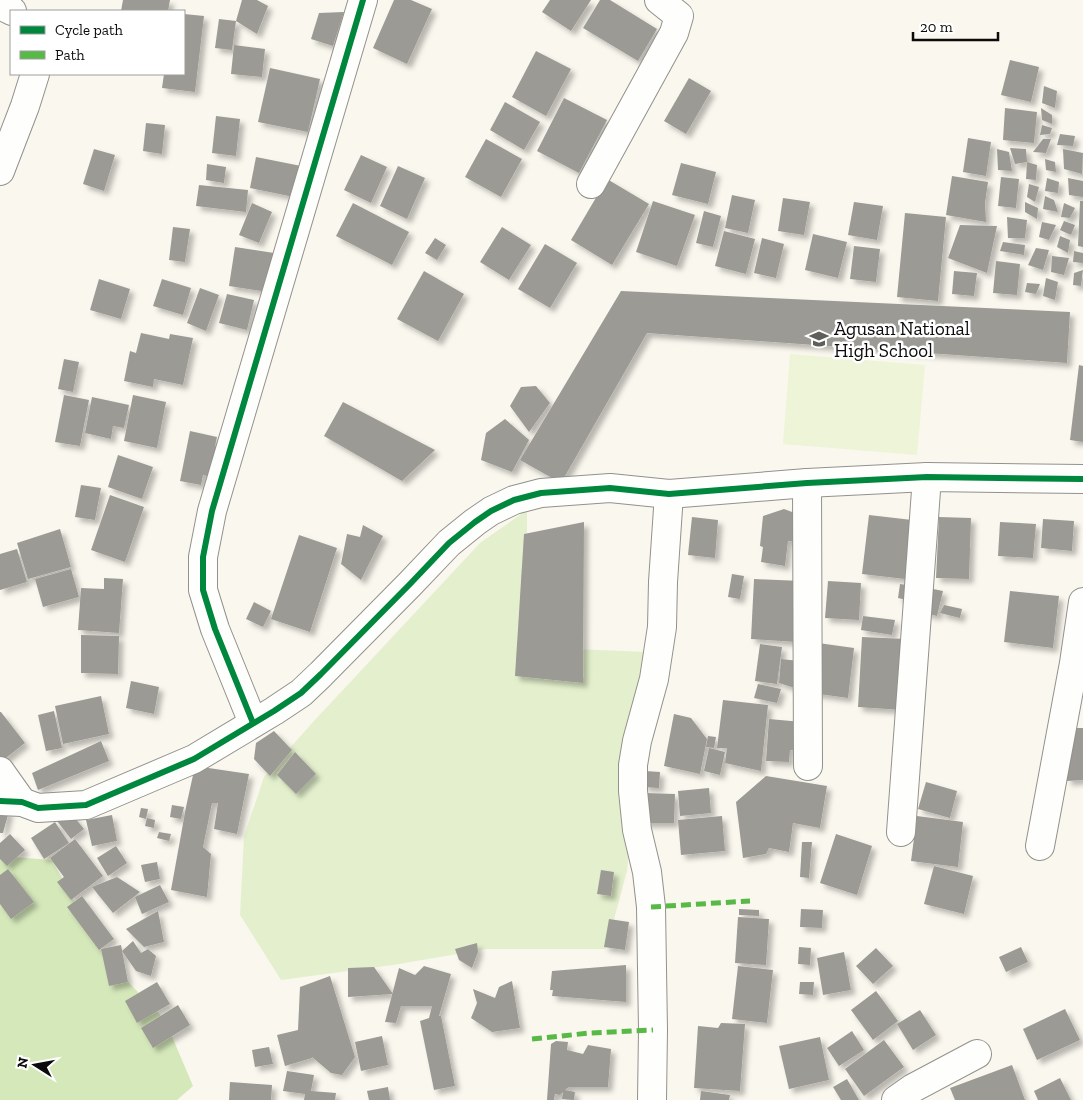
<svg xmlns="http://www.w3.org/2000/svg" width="1083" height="1100" viewBox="0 0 1083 1100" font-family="'Zilla Slab',serif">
<defs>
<filter id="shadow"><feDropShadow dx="4.5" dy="4.5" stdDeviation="2.5" flood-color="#0004"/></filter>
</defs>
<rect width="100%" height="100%" fill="#faf7ee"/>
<!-- green -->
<path fill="#e4f0cd" d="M527,510V647L647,652L627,871L606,949H487L393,965L281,980L240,915L244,836L264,777L313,722L480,543Z"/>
<!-- forest -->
<path fill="#d5e8ba" d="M0,856L52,860L105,958L165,1020L193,1086L177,1100H0Z"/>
<!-- pitch -->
<path fill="#eef4d7" d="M790,354L925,365L917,455L783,444Z"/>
<!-- building -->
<g fill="#9c9a94" filter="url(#shadow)">
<path d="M123,0H170L168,11H121Z"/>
<path d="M242,0H257L268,6L257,34L236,21Z"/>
<path d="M394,0H411L432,9L407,64L373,48Z"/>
<path d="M550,0H591L571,31L542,12Z"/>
<path d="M600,0H610L657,29L638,61L583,28Z"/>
<path d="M344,12L333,46L311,39L319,13Z"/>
<path d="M184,14L204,16L195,92L162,88L164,74H184Z"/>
<path d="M219,19L236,21L232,50L215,48Z"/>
<path d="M234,45L265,49L262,77L231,74Z"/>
<path d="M536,51L571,69L546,116L512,97Z"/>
<path d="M1010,60L1039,67L1031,102L1001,95Z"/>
<path d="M270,68L320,79L308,132L258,122Z"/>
<path d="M689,78L711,91L686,134L664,121Z"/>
<path d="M1044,86L1057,91L1055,108L1042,103Z"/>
<path d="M564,98L607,120L579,173L537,151Z"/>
<path d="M505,102L540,122L524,150L490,130Z"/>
<path d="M1005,108L1037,112L1034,143L1003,140Z"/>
<path d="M1041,108L1052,115V124L1042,120Z"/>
<path d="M216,116L240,119L236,156L212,153Z"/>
<path d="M146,123L165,125L162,154L143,151Z"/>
<path d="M1042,125L1052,128L1050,134L1040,135Z"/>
<path d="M1060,134L1075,136L1073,146L1057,145Z"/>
<path d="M968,138L991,142L986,176L963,172Z"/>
<path d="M486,139L522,159L501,197L465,177Z"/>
<path d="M1043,139H1051L1046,153L1033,152Z"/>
<path d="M1010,148L1026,149L1027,162L1015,164Z"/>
<path d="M94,149L115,155L104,191L83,184Z"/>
<path d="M997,149L1009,152L1012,171L998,170Z"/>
<path d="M1063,149L1083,153L1082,174L1064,169Z"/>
<path d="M361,155L387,167L371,203L344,190Z"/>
<path d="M256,157L301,166L294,197L250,188Z"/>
<path d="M1045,159L1055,162L1056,172L1046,170Z"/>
<path d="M1027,162L1037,165L1036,180L1026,179Z"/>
<path d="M681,163L716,172L708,204L672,195Z"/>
<path d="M207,164L226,167L224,183L206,180Z"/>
<path d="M398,166L425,178L407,219L380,206Z"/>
<path d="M952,176L988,182L985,203L986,222L946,215Z"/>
<path d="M1001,177L1019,179L1016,208L998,206Z"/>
<path d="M1047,178L1059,182L1058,193L1045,191Z"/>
<path d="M1068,178L1083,181V197L1069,195Z"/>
<path d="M607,179L649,204L612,265L571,240Z"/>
<path d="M1029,184L1039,187L1035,202L1027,197Z"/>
<path d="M199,185L248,190L246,212L196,206Z"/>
<path d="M732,195L755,200L748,233L725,228Z"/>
<path d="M1045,196L1054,200L1058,212L1043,209Z"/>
<path d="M783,198L810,202L804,235L778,231Z"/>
<path d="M653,201L695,215L677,266L636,252Z"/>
<path d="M1080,201H1083V247L1078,246Z"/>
<path d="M854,202L883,206L877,240L848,235Z"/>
<path d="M1025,202L1038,208L1037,219L1025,212Z"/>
<path d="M252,203L272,212L259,243L239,235Z"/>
<path d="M353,203L409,232L392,265L336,236Z"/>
<path d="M1064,203L1075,208L1070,218L1061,217Z"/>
<path d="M704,211L721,216L713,247L696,243Z"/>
<path d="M905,213L946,217L938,301L897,297Z"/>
<path d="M1007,217L1027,220L1025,238H1008Z"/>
<path d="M1064,221L1075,225L1071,235L1060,230Z"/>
<path d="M1042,222L1056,225L1049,240L1039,237Z"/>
<path d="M960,225L997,226L987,273L948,258Z"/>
<path d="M173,227L190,229L185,262L169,260Z"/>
<path d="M502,227L531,245L509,280L480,262Z"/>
<path d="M724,231L755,239L746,274L715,266Z"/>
<path d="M813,234L847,242L838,278L805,270Z"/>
<path d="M1060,236L1070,240L1068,253L1057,247Z"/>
<path d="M435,238L446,245L437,260L425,253Z"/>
<path d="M762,238L784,244L776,278L754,273Z"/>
<path d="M1003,242L1025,245L1024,255L1000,251Z"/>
<path d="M545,244L577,263L550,308L518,289Z"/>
<path d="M854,246L880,249L876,282L850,279Z"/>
<path d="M235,247L274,253L268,292L229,286Z"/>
<path d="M1036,248L1049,250L1043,270L1028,265Z"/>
<path d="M1074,251L1083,253V263L1073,262Z"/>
<path d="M1052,256L1069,258L1064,275L1051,272Z"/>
<path d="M996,261L1020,264L1017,295L993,293Z"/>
<path d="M1083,270L1081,286L1073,285L1074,273Z"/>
<path d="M424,271L464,294L438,341L397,319Z"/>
<path d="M954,271L977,273L974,296L952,294Z"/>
<path d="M1046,278L1058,282L1055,300L1043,296Z"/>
<path d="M99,279L130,289L121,319L90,310Z"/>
<path d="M162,279L191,288L183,315L153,306Z"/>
<path d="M1027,283L1040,284L1036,294L1025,292Z"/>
<path d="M200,288L219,295L206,331L187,323Z"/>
<path d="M621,291L1070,312L1067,363L647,333L561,483L520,460Z"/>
<path d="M227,294L254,300L247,330L219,323Z"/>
<path d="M141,333L169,339L170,334L193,338L183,385L154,379L153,387L124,381L130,351L136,353Z"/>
<path d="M64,359L79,362L73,392L58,389Z"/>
<path d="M1079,365L1083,366V442L1070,440Z"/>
<path d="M536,386L550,403L529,432L510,406L521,387Z"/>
<path d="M64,395L89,400L80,446L55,442Z"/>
<path d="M133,395L166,402L157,448L124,441Z"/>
<path d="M92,397L129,405L124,428L113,426L111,439L85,433Z"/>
<path d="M343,402L435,450L402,481L324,436Z"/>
<path d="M505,419L529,440L512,472L481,460L486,433Z"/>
<path d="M190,431L217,437L215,446L226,448L220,479L203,475L201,485L180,481Z"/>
<path d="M118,455L153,467L142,499L108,487Z"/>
<path d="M81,485L101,488L95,520L75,517Z"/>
<path d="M110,495L144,507L125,562L91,550Z"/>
<path d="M784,509L800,515L797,542L788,541L785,566L761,562L763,547L760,546L763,516Z"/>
<path d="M869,515L912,520L905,579L862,574Z"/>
<path d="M692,517L718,520L715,558L688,555Z"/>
<path d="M939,517L971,518L969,579L936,578Z"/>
<path d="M1043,519L1074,521L1072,551L1041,548Z"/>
<path d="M584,522L583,683L515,676L524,534Z"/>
<path d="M1000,522L1036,524L1033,558L998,556Z"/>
<path d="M363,525L383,536L361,580L341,564L347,534L360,537Z"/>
<path d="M60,529L71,567L28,579L17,543Z"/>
<path d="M299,535L337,548L310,632L271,619Z"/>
<path d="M17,549L27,582L0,590V554Z"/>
<path d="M71,569L79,597L43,607L35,579Z"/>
<path d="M732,574L744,576L740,599L728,597Z"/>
<path d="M104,578L123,579L119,633L78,630L81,588L104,589Z"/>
<path d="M754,579L801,581L797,642L751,639Z"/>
<path d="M828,581L861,583L859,620L825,618Z"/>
<path d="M900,584L914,586L911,601L898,598Z"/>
<path d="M928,588L943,591L937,616L922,612Z"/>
<path d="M1010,591L1059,596L1053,648L1004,642Z"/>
<path d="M254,602L271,611L263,627L246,619Z"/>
<path d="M944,605L962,609L960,618L940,613Z"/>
<path d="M863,616L895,620L892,635L861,630Z"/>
<path d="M81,635L119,636L118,674L81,673Z"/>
<path d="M862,637L906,639L902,710L858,707Z"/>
<path d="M818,643L854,648L848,698L812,693Z"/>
<path d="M760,644L782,647L777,684L755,681Z"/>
<path d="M781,659L799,661L798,689L779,683Z"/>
<path d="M131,681L159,687L154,714L126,708Z"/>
<path d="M758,684L781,689L777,703L754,698Z"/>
<path d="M101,696L109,734L63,744L55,706Z"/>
<path d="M723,700L768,705L761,771L725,763L727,748H717Z"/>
<path d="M54,711L62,748L46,751L38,715Z"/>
<path d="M0,712H1L25,743L2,761L0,759Z"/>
<path d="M674,714L691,718L707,739L700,774L664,766Z"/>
<path d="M769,719L802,722L800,751L790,750L789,762L766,761Z"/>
<path d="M1065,728H1083V780L1067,781Z"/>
<path d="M274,731L292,750L270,776L254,759L256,743Z"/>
<path d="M708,736L716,737L714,748L706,747Z"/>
<path d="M101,741L109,761L38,790L32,773Z"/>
<path d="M709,748L725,752L720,775L704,771Z"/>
<path d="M295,752L316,774L296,794L277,775Z"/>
<path d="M195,766L249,774L237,834L214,829L218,803H212L203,847L211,854L207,897L171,890L186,807Z"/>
<path d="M645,771L660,772L659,788L643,787Z"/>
<path d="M766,776L827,786L820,828L793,823L789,852L769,848L766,854L743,858L736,802Z"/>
<path d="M926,782L957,791L950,818L918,809Z"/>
<path d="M709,788L711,813L680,816L678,791Z"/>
<path d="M645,793L675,794L674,823H644Z"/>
<path d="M172,805L184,807L181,819L170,817Z"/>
<path d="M66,807L84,829L71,839L54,817Z"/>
<path d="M141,808L148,809L146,819L139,817Z"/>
<path d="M0,809L9,811L3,833H0Z"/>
<path d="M112,815L117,841L92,846L86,820Z"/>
<path d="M722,816L725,851L681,855L678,820Z"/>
<path d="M917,816L963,822L958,867L911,861Z"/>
<path d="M147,818L155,820L154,828L145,826Z"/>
<path d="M55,822L69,843L44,859L31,838Z"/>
<path d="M159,832L171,834L169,841L157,838Z"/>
<path d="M10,834L25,850L7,866L0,859V843Z"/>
<path d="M836,834L872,846L857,895L820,883Z"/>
<path d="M75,839L103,876L71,900L57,882L64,877L50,858Z"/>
<path d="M802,842H812L809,878L800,877Z"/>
<path d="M116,846L127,863L108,876L97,858Z"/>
<path d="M157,862L160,879L145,882L141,865Z"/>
<path d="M934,866L973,876L964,914L924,904Z"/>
<path d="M8,869L34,902L11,919L0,904V875Z"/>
<path d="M601,870L614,872L611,896L597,894Z"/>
<path d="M117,877L140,892L113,913L92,887Z"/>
<path d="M160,885L169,902L142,914L135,897Z"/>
<path d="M82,896L114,939L99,950L67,907Z"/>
<path d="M739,909L759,910V916L739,915Z"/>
<path d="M801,909L823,910L822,928L800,927Z"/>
<path d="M158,911L164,942L144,947L126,929Z"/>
<path d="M738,917L769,919L766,965L735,963Z"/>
<path d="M609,919L629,922L625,950L604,947Z"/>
<path d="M133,941L141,953L148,949L156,956L151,976L136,971L122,951Z"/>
<path d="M477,943L478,952L472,968L459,960L455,949Z"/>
<path d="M121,945L128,982L109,986L101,949Z"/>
<path d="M799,947L811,948L810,965L798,964Z"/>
<path d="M1021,947L1028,962L1006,972L999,957Z"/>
<path d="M876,948L893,966L873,984L856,966Z"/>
<path d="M844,952L851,990L823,995L817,958Z"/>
<path d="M626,965V1002L552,996L553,990H550L552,971Z"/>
<path d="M424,966L451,974L439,1016H441L455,1086L434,1090L420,1021L429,1018L432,1006H401L396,1023L385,1022L399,968L415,975Z"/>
<path d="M738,966L773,970L767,1023L732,1019Z"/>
<path d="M374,967L393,994L348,997V968Z"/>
<path d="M330,976L355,1057L342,1075L331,1073L312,1057V1058L285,1066L277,1035L298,1030L300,987Z"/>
<path d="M512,981L520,1028L492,1032L471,1018L477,1003L473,989L495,998L499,987Z"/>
<path d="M157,982L170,1004L137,1023L125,1001Z"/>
<path d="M800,982H814L813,995L799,994Z"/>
<path d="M876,991L898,1021L873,1040L851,1010Z"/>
<path d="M178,1005L190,1025L153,1048L141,1028Z"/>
<path d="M1065,1009L1080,1040L1037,1060L1023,1029Z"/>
<path d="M920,1010L936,1035L913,1050L897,1024Z"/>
<path d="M721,1023L745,1024L740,1091L694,1088L698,1026L718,1028Z"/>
<path d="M852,1031L864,1050L839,1066L827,1048Z"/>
<path d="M382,1036L388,1065L361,1071L355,1042Z"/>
<path d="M820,1037L829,1080L789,1089L779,1046Z"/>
<path d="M884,1040L904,1067L864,1096L845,1069Z"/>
<path d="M556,1041L568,1042L567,1050L583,1054L588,1045L611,1049L608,1087H569L565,1090L575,1092L574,1100L562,1099L563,1092L560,1095L555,1094L554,1100H547L551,1044Z"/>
<path d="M269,1047L273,1064L255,1067L252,1050Z"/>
<path d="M1012,1065L1025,1100H955L950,1088Z"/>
<path d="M287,1071L314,1075L311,1091L336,1093L335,1100H304L305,1094L283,1091Z"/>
<path d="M1060,1078L1071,1100H1038L1034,1091Z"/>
<path d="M847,1079L859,1100H841L833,1087Z"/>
<path d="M230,1082L272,1085L271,1100H229Z"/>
<path d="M388,1087L390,1100H369L367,1091Z"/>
<path d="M701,1091L730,1095L729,1100H700Z"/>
</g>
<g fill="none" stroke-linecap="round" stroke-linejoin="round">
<!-- minor casing -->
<g stroke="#93918d" stroke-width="30">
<g id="minor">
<path d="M0,5L12,11"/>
<path d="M0,171L25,106L35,74"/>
<path d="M591,184L674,33L679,16L659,0"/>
<path d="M807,483L808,766"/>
<path d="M253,723L215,629L203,590V557L212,511L363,0"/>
<path d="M0,771L22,802"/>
<path d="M0,801L22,802L38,808L86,805L194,759L274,711L301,693L321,674L410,584L449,543L475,522L491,511L514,500L541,493L610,488L669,494L807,483L927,477L1083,479"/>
<path d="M901,832L927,477"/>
<path d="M1040,846L1074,663L1083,602"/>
<path d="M652,1100L653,1030L651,907L647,872L637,830L633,791V765L637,741L654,679L662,627L663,582L669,494"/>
<path d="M896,1100L913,1088L977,1054"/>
</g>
</g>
<!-- minor -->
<use href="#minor" stroke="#fefefc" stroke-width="28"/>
<!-- quiet -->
<g stroke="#58b947" stroke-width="5" stroke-dasharray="10 5" stroke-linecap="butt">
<path d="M651,907L750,901"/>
<path d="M532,1039L590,1033L653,1030"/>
</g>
<!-- cycleway casing -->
<g stroke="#fff" stroke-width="9">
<g id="cycleway">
<path d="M253,723L215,629L203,590V557L212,511L363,0"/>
<path d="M0,801L22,802L38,808L86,805L194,759L274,711L301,693L321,674L410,584L449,543L475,522L491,511L514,500L541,493L610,488L669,494L807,483L927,477L1083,479"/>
</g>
</g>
<!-- cycleway -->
<use href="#cycleway" stroke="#00873e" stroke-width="6"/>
</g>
<!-- icons -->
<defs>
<g id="school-bare" transform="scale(1.5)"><path d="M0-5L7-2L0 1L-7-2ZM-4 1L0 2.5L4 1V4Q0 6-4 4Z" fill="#5f5e5a" stroke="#fff" stroke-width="2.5" paint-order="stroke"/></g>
</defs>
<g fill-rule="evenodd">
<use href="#school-bare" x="819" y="339"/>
</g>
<g text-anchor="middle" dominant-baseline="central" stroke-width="5" stroke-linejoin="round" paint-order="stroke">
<!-- poi labels -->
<g font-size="19" fill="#0b0b0b" stroke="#fff" text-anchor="start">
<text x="834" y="328">Agusan National<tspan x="834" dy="22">High School</tspan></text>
</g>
</g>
<!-- legend -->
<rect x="10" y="10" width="175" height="65" fill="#ffffff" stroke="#9d9d9d"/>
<rect x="20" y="26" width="25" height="8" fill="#00873e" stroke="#9d9d9d"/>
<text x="55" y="35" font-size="15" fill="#0b0b0b">Cycle path</text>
<rect x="20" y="51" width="25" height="8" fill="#58b947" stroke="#9d9d9d"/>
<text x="55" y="60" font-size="15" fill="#0b0b0b">Path</text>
<!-- north arrow -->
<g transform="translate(35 1065) rotate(281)" stroke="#ffffff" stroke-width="4" paint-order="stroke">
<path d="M0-4L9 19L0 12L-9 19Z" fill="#0b0b0b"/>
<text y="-8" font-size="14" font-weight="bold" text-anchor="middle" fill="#0b0b0b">N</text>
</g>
<!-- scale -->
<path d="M913 32v8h85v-8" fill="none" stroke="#0b0b0b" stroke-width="2.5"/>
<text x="920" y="32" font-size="15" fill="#0b0b0b" stroke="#ffffff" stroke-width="4" paint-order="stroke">20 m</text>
</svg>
